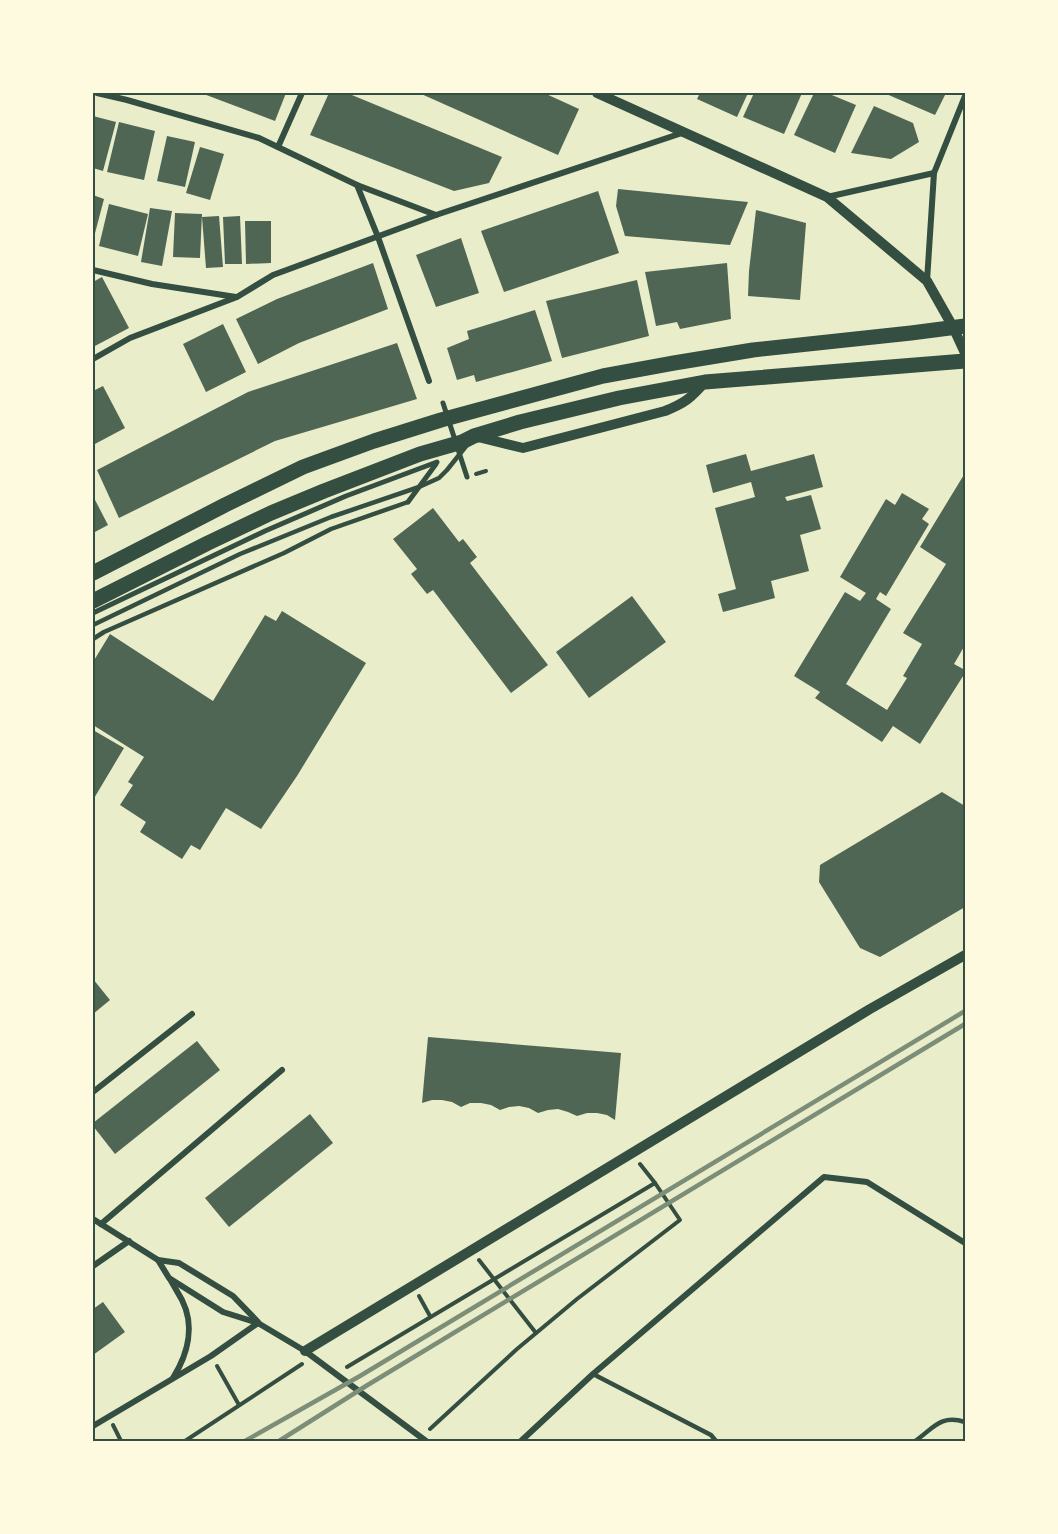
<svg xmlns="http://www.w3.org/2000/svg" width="1058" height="1534" viewBox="0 0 1058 1534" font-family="Inter,sans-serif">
<rect width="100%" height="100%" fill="#e9edc9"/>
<!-- building -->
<g fill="#4f6655">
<path d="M201,93H286L275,121Z"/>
<path d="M329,93H347L502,157L489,183L454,191L310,135Z"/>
<path d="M419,93H544L579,109L558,155Z"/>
<path d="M700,93H748L737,117L697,99Z"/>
<path d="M754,93H802L784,134L743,117Z"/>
<path d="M814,93H827L856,105L835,153L794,135Z"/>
<path d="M884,93H946L935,115Z"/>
<path d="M874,106L913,123L919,142L891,159L851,153Z"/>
<path d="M93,116L116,122L103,171L93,168Z"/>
<path d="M119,122L155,131L144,180L107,172Z"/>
<path d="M167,136L195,142L185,187L157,181Z"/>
<path d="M200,147L224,154L210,200L186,193Z"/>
<path d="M618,189L748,202L730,245L625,236L616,206Z"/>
<path d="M598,191L619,253L504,292L481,231Z"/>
<path d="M93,195L104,199L94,237H93Z"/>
<path d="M109,204L148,214L138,256L99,246Z"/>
<path d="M150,208L172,211L162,266L141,262Z"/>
<path d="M756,210L806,223L800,300L748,296L749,271Z"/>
<path d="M175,213L202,214L200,258L173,257Z"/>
<path d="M219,216L223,267L206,268L202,217Z"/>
<path d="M240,216L242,264H225L223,217Z"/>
<path d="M245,221H271V263L246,264Z"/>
<path d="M461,238L479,293L436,307L416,255Z"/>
<path d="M373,263L388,309L299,343L258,364L236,319L277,299Z"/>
<path d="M727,263L731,319L680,329L677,322L656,326L645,272Z"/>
<path d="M102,277L129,328L93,347V282Z"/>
<path d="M637,280L649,336L562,358L546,301Z"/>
<path d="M535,310L552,361L476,382L474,375L457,380L447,348L469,339L467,331Z"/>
<path d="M223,324L246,372L206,392L183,344Z"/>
<path d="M397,343L417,399L275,441L119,518L97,470L248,392Z"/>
<path d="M103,386L125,428L93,445V391Z"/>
<path d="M746,454L751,471L814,454L823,487L785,497L787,501L811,495L821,529L800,535L809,571L771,581L775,598L723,612L718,594L736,589L715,508L755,497L751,482L713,493L706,465Z"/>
<path d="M965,473V645L954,664L965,670V673L920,744L893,726L882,742L815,698L820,692L794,676L845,592L860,601L866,593L840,577L886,499L895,505L902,493L929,509L922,519L929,524L886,596L880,592L876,599L891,609L846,684L887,710L907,678L903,676L922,644L903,633L946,564L920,547Z"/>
<path d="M93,496L108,525L93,533Z"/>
<path d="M433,508L459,542L463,539L477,557L470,563L548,665L511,693L433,590L427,594L411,574L417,569L393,539Z"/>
<path d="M632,596L666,642L589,698L556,652Z"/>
<path d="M282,611L366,663L297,776L261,829L226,808L200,850L191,845L182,859L140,832L146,822L120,805L133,785L128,782L144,757L93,725V662L110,634L213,701L265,615L276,621Z"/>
<path d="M93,730L124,748L93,800Z"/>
<path d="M942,792L965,806V907L880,957L860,948L819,882L820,865Z"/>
<path d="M93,979L110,1000L93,1014Z"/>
<path d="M428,1037L621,1053L615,1120L607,1115L597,1113H587L577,1116L568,1112L558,1109L548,1110L538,1113L529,1108L519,1106L509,1107L500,1110L491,1105L481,1103H470L461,1107L452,1102L442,1100H432L422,1103Z"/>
<path d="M197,1041L220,1070L115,1154L93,1126V1123Z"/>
<path d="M310,1114L333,1143L229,1227L205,1198Z"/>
<path d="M103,1302L125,1332L93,1355V1309Z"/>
</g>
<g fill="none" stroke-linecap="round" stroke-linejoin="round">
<!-- path -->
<g stroke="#344e41" stroke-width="4">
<path d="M476,474L486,471"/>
<path d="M479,1260L536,1333"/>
<path d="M419,1296L430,1316"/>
<path d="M217,1366L239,1405"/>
<path d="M347,1367L655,1183L640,1164"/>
<path d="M113,1425L121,1441"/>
<path d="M430,1429L517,1349L577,1299L680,1220L655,1183"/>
<path d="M185,1441L302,1364"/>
</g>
<!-- service -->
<g stroke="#344e41" stroke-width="4.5">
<path d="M93,625L240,554L331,517L419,487L439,478L447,470L467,445"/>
<path d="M93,639L104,632L284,553L331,529L408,502"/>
<path d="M593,1374L711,1435L716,1441"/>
<path d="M915,1441C933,1429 940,1414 965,1422"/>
</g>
<!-- pedestrian -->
<g stroke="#344e41" stroke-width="5">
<path d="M443,403L467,477"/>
<path d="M408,502L436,464"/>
<path d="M93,613L265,531L346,496L437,462"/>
</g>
<!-- minor -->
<g stroke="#344e41" stroke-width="6">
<path d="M97,93L127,100L259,138L357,185L436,215"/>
<path d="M278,147L302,93"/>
<path d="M357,185L378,237L429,381"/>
<path d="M827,197L934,173"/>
<path d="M93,270L152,284L236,297"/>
<path d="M927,281L934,173L965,96"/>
<path d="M93,359L130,338L237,297L273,275L436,215L682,133"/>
<path d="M93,1092L192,1014"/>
<path d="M93,1219L158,1260L179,1263L233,1296L258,1322"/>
<path d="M101,1224L282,1070"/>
<path d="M158,1260L169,1278L223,1312L258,1323L305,1351L426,1441"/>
<path d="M93,1266L129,1241"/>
<path d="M170,1279C174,1286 178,1293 182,1300C195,1326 188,1354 173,1378"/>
<path d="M93,1426L211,1356L258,1323"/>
<path d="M521,1441L593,1374L824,1177L867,1182L965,1243"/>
</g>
<!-- tertiary -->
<g stroke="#344e41" stroke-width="10">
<path d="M597,93L827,197L927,281L953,327L965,353"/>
<path d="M474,436L523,448L665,411C685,403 691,398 705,382"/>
<path d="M305,1351L870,1009L965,955"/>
</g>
<!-- primary -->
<g stroke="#344e41" stroke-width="15">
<path d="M93,573L225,505L303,467L374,441L441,420L603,376L674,363L753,350L911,333L965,326"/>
<path d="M93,601L208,543L271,513L324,491L420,454L462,442L474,436L520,422L619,398L705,382L965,361"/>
</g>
<!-- rail -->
<g stroke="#7c8e77" stroke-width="4.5">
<path d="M245,1441L360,1376L965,1011"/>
<path d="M279,1441L366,1386L965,1024"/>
</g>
</g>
<!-- border -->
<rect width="1058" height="1534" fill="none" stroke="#fefae0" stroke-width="189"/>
<rect x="94" y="94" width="870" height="1346" fill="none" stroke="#344e41" stroke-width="2"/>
</svg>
